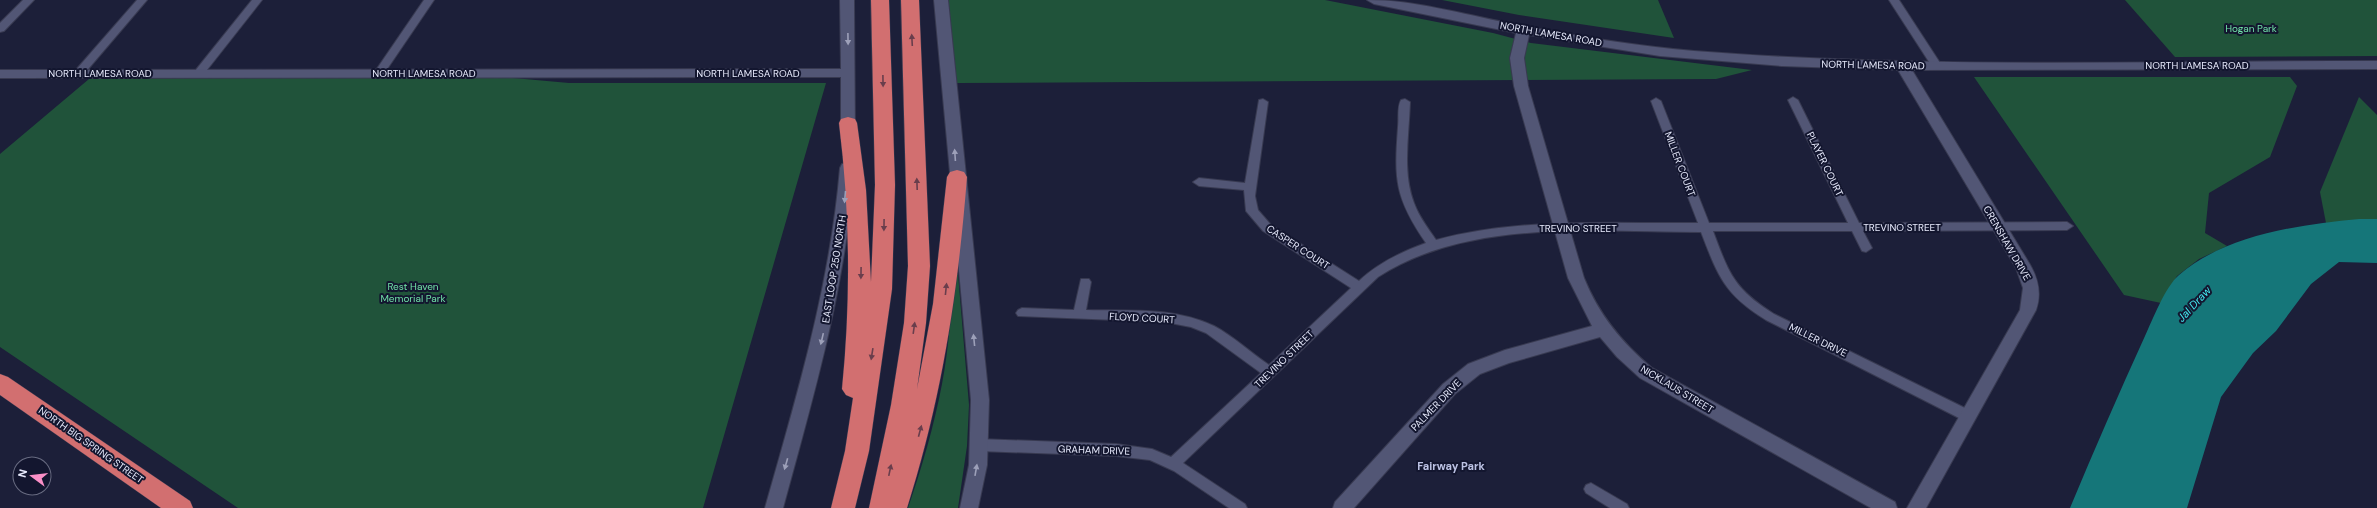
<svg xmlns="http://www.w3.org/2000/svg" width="2377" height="508" viewBox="0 0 2377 508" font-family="'DM Sans',sans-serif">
<rect width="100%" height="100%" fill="#1c1f39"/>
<!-- green -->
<g fill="#20533a">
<path d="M948,0H1325L1493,33L1531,43L1752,70L1716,79L956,83Z"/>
<path d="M1442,0H1658L1674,38L1519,15Z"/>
<path d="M2125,0H2377V56L2175,57Z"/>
<path d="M365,75L493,76L569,83H826L703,508H238L0,347V154L89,79Z"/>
<path d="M1974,77H2290L2297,86L2270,157L2209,193L2205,233L2227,246L2199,259L2177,276L2161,303L2124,295Z"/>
<path d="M2359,97L2377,115V219L2326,223L2320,192Z"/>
<path d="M954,274H958L969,405L967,446L958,508H908C922,467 934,426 942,384C949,348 951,311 954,274Z"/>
</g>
<!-- water -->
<path fill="#157679" d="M2359,219H2377V263L2339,262L2311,284L2276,331L2253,353L2221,397L2187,508H2070C2094,450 2119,393 2145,336C2153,319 2165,287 2179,275C2227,234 2298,225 2359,219Z"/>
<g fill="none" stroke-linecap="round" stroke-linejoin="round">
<!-- street casing -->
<g stroke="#383a51" stroke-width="2">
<g id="street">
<path d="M23,0H34L4,31L0,32V23Z"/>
<path d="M137,0H147L83,75H75L74,73L75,71Z"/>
<path d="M252,0H262L203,75H195L194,73L195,71Z"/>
<path d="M424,0H434L383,75H375L374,73Z"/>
<path d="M1889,0H1899L1942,66L1941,68H1933Z"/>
<path d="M1793,97L1798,100L1859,223L2067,222L2073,226L2067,230L1863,231L1872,248L1866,252L1862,251L1852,231H1713C1729,274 1734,289 1774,314L1973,412L1975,416L1973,420L1968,421L1963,420L1766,320C1724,294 1718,276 1701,232C1596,232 1469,218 1378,277L1183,463L1245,504L1247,508H1229L1174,471L1150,460L1116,456L979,451L974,449L972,445L974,441L979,439L1116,444L1152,449L1171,457L1261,373L1206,333L1191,327L1165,322L1018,316L1016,313L1018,310L1022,308L1074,310L1081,279H1089L1091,282L1086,310C1128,311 1175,307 1214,326C1233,336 1251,353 1269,365L1351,288L1263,231L1246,211L1244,190L1199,186L1193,182L1199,178L1245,183L1259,100L1263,99L1268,102L1255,196L1258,210L1271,225L1359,281C1378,263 1401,252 1426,243C1395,198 1394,180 1398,127C1399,119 1397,106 1401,100L1405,99L1410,102C1409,135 1402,172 1414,203C1419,217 1428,228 1436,240C1521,217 1611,224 1698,223L1651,101L1656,98L1661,101L1709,223H1848L1788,100Z"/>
<path d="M1591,483L1627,504L1629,508H1610L1586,493L1584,489L1586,485Z"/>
</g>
</g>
<!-- secondary casing -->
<g stroke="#383a51" stroke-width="2">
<g id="secondary">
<path d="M840,0H854L855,138L853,141H843L841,138V77L0,78V70L841,69Z"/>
<path d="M934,0H948L989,400L987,465L978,508H960L969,465L971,400Z"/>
<path d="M1367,0C1415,0 1462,14 1508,23C1569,35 1632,46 1694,51C1921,69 2150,61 2377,61V69L1912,70L2029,263C2038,278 2042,293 2036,310L1926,508H1907L2020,310L2023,288L2016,268L1898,70L1782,66L1660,56L1529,35L1524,58L1528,86L1584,278C1599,315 1622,343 1652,368L1895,502L1897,508H1871L1640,378L1617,357L1600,337L1509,363L1480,374L1455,394L1354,508H1333L1335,502L1443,384L1468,364L1505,350L1592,326L1568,278L1514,86L1510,58L1516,33L1374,4Z"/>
<path d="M847,163L852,164L854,168C846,286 814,394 783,508H765C797,395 830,286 840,168L842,164Z"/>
</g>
</g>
<!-- highway casing -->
<g stroke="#383a51" stroke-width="1">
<g id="highway">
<path d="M871,0H889L895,185L892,289L869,451L855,508H831L845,451L853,398L846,395L842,389C851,300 850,212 839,123L841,119L848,117L855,119L857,123L866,190L871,282L875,185Z"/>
<path d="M901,0H919L930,266L926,323L917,389L933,304L947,177L950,172L957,170L964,172L967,177C958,292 942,398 907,508H869L891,405L904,323L908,266Z"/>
<path d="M0,374L8,377L190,501L193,508H161L0,395Z"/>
</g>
</g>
<!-- street -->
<use href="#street" fill="#525675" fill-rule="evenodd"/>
<!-- secondary -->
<use href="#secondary" fill="#525675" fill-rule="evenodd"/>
<!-- highway -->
<use href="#highway" fill="#d26f70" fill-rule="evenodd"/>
</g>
<!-- one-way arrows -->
<defs><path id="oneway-solid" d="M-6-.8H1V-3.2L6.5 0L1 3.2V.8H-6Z"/></defs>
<g fill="#9da0b9">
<use href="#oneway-solid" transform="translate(848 39) rotate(89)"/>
<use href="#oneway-solid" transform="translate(955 155) rotate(-94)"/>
<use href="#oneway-solid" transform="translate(845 197) rotate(95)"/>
<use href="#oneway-solid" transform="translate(822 339) rotate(103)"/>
<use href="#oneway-solid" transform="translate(974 340) rotate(-96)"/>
<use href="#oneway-solid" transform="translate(786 464) rotate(106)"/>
<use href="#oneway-solid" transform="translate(976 470) rotate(-80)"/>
</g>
<g fill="#693e4c">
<use href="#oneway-solid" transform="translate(912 40) rotate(-93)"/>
<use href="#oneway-solid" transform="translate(883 81) rotate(89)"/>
<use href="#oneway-solid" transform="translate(917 184) rotate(-92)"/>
<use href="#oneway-solid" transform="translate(884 225) rotate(91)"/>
<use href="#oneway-solid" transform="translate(861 273) rotate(91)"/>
<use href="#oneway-solid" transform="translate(946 289) rotate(-84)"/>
<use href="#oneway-solid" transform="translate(914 328) rotate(-82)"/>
<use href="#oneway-solid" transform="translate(872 354) rotate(99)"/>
<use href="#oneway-solid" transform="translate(920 431) rotate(-75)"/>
<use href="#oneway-solid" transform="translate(890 470) rotate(-78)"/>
</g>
<g text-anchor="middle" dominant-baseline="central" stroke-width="4" stroke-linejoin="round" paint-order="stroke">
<!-- park labels -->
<g font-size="10" fill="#72e3a9" stroke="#13162f">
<text x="2251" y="28">Hogan Park</text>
<text x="413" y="286">Rest Haven<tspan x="413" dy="12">Memorial Park</tspan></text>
</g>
<!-- street labels -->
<g font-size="10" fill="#e8ebfd" stroke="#13162f">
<text transform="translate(1551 34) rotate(10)">NORTH LAMESA ROAD</text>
<text transform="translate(1873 65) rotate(1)">NORTH LAMESA ROAD</text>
<text x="2197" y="65">NORTH LAMESA ROAD</text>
<text x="100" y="73">NORTH LAMESA ROAD</text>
<text x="424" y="73">NORTH LAMESA ROAD</text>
<text x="748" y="73">NORTH LAMESA ROAD</text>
<text transform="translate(1680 164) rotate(69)">MILLER COURT</text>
<text transform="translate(1825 164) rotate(64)">PLAYER COURT</text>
<text x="1902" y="227">TREVINO STREET</text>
<text x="1578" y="228">TREVINO STREET</text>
<text transform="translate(2007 243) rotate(60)">CRENSHAW DRIVE</text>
<text transform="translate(1298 247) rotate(33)">CASPER COURT</text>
<text transform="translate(834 269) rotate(-81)">EAST LOOP 250 NORTH</text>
<text transform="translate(1142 318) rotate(3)">FLOYD COURT</text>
<text transform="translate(1818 340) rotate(26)">MILLER DRIVE</text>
<text transform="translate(1284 359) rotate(-44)">TREVINO STREET</text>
<text transform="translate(1677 389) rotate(31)">NICKLAUS STREET</text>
<text transform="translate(1436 405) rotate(-46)">PALMER DRIVE</text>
<text transform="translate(91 445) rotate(35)">NORTH BIG SPRING STREET</text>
<text transform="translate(1094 450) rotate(2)">GRAHAM DRIVE</text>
</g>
<!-- water labels -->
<g font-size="11" font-style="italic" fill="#43edf2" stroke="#13162f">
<text transform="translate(2194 304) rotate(-47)">Jal Draw</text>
</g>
<!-- neighbourhood labels -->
<g font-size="11" font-weight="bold" fill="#bcc2e4" stroke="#13162f">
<text x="1451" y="466">Fairway Park</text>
</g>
</g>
<!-- north arrow -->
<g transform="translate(32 476) rotate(285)"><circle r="19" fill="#13162f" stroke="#686b81"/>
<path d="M0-3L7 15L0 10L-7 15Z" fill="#fa8fc7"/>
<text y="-6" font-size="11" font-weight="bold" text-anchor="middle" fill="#e8ebfd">N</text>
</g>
</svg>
